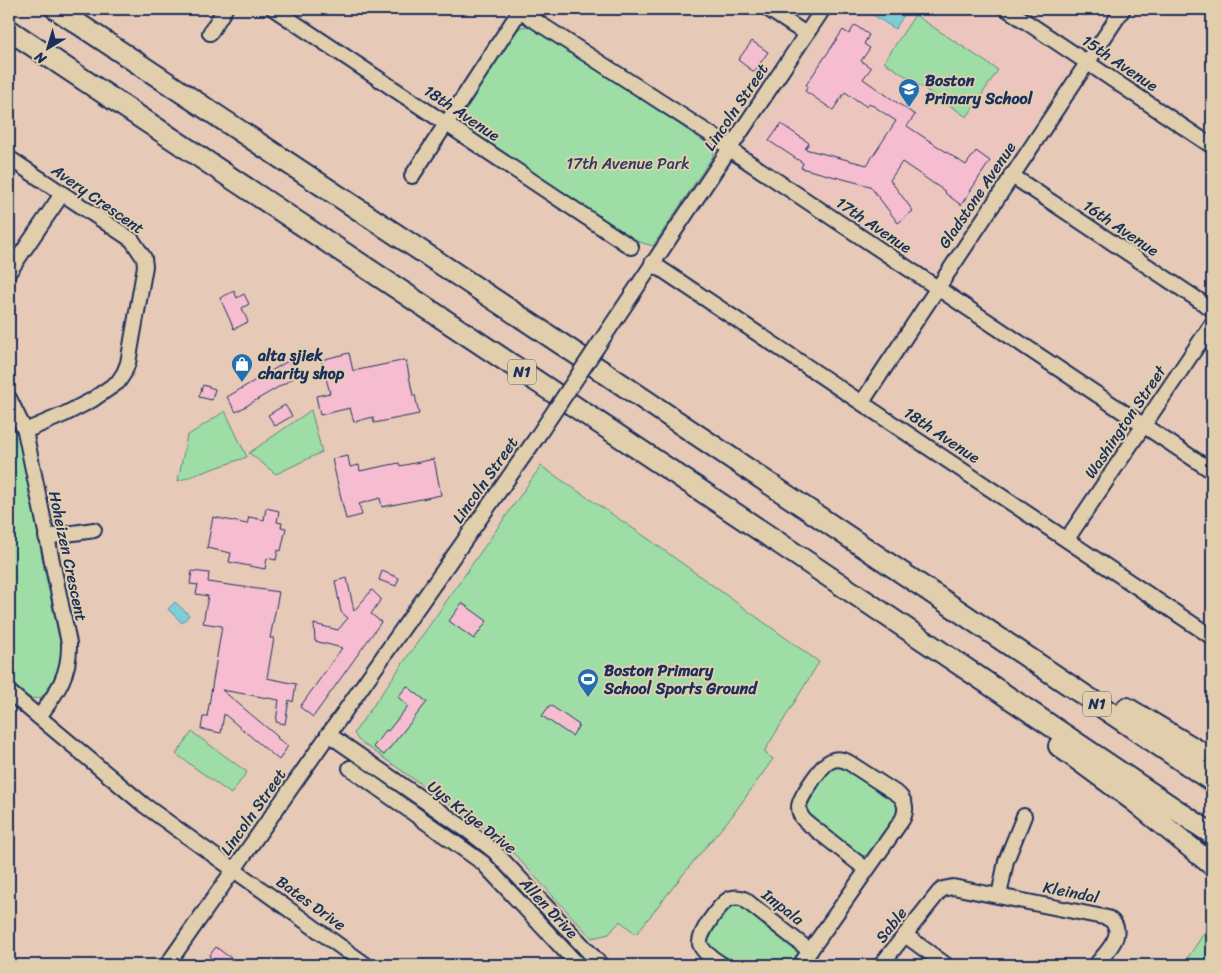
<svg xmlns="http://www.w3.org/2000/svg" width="1221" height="974" viewBox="0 0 1221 974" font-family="Sriracha,sans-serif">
<rect width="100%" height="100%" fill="#e7c9b7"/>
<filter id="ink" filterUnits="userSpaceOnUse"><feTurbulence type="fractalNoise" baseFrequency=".02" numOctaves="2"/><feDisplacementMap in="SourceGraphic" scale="10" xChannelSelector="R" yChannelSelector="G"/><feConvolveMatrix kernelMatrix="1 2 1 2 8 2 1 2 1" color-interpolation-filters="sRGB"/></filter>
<g filter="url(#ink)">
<!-- built -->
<path fill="#ecc5be" d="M843,9H985L1070,66L931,271L749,150Z"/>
<!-- green -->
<g fill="#9edda6" stroke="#5c8682">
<path d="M915,15L998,70L967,117L884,62Z"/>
<path d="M528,26L536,28L714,148L713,156L653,246L633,240L603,222L459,124V116L516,32L521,27Z"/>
<path d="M311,410L322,452L276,474L249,453Z"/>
<path d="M9,411L19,436L23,450L44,568L61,647C61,662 53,704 30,698C22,696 15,686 9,681Z"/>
<path d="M225,411L247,457L178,481L187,436Z"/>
<path d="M541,466L647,538L819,662L764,752L773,759L732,816L693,862L636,934L620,921L609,934L592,938L502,841L358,740L354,733Z"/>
<path d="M192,732L247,772L231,794L176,754Z"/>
<path d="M841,764L897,801L900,813L869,855L859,856L809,817L805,812L806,800L831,767Z"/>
<path d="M738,903L798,949L799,957L794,965H730L708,948L706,944V936L727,907Z"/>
<path d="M1212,921V965H1183Z"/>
</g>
<!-- water -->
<g fill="#7dced5" stroke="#568ea5">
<path d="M864,9H908L895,29Z"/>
<path d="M175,602L189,615L182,623L168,609Z"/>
</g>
<!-- building -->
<g fill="#f6bdd0" stroke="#1b2f5e">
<path d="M855,25L869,35L864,44L870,48L861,61L871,68L863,79L915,115L907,126L966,165L976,151L990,161L961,205L945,193L946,192L902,162L890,180L913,211L898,223L870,186L801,168L803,163L769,141L781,124L809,143L805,149L867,165L896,121L869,103L867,107L845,92L833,110L805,91L808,86L806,85L843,30L849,34Z"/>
<path d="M752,41L768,52L754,72L738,60Z"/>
<path d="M234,291L237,298L244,294L249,304L242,308L248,322L234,329L220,298Z"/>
<path d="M349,353L353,371L406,360L413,396L415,395L419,414L374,423L373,417L354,422L350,408L320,415L316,396L330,393L321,360Z"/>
<path d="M288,361L297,376L236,412L227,397Z"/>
<path d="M203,385L215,389L212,400L199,397Z"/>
<path d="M285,405L292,416L275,426L268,415Z"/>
<path d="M348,456L350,467L359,465L360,471L399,463L400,466L434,459L441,495L382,507L380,498L359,504L362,515L346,519L332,459Z"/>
<path d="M266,508L279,511L277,522L282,523L281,527L286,528L281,551L278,550L276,560L267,558L265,569L229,562L231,553L207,548L213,517L247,524L249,517L264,520Z"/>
<path d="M192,571L209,573L208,582L279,592L270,638H274L267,678L296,684L293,702L289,700L285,724L276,722L279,700L222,690L278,737L277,738L288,746L279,760L224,714L221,733L201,729L203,717H207L222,626L203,623L208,596L196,594L198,585L190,584Z"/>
<path d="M382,571L399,578L396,586L379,580Z"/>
<path d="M347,578L354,611L372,590L381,599L371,614L381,622L313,717L300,707L342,648L315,641L314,624L338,630L348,618L341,612L335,581Z"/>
<path d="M462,603L487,621L474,639L449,621Z"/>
<path d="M407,686L427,702L384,755L373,747L386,730L388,731L408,706L398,697Z"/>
<path d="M550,705L579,725L572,736L542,716Z"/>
<path d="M216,947L225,954L242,965H222L209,956Z"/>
</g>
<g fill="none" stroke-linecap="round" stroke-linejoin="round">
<!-- minor casing -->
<g stroke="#1b2f5e" stroke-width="18">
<g id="minor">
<path d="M274,9L631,247"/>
<path d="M517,9L721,141L738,155L1212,471"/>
<path d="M768,9L806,34"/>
<path d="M1007,9L1212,146"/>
<path d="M210,33L225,9"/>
<path d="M9,158L132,240L144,258L145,266L128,363L124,373L118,382L92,400L65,414L25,431"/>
<path d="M1011,175L1212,309"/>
<path d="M412,176L521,9"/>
<path d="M652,263L1212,637"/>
<path d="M9,272L62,194"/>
<path d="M597,347L823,9"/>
<path d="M9,398L25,431L69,643C70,675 57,692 39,717"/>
<path d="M862,402L1123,9"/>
<path d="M46,537L94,530"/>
<path d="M1067,539L1212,324"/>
<path d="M9,692L144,805L366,965"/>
<path d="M328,734L471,833L494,851L601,965"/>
<path d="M350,768L483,863L578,965"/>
<path d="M999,896L1006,861L1024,816"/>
<path d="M905,935L946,965"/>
<path d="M167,965L537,437"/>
<path d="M723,965C715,960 703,953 700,944C698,934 720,904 729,899C734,897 739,897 744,899L810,951"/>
<path d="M800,965L902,820C907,811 906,802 899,795L848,762C842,759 835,758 829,762C821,766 799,798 799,807C799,813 801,817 805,821L867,870"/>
<path d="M881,965L939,892L943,889L953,887L1108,918C1129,932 1106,952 1096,965"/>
</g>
</g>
<!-- highway casing -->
<g stroke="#1b2f5e" stroke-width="24">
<g id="highway">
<path d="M56,9L578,355L1212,781"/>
<path d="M9,30L694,486L1212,834"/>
<path d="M1127,708L1212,759"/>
<path d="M1059,746L1134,801L1212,865"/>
</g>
</g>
<!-- minor -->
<use href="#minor" stroke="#e1ceac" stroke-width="14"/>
<!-- highway -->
<use href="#highway" stroke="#e1ceac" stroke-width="20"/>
<!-- minor-bridge casing -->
<g stroke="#1b2f5e" stroke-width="18" stroke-linecap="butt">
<path id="minor-bridge" d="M537,437L597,347"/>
</g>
<!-- minor-bridge -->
<use href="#minor-bridge" stroke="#e1ceac" stroke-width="14"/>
</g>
</g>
<!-- icons -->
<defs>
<g id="school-pin" transform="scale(1.125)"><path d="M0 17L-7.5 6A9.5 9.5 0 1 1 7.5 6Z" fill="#1f6fb2" stroke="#e1ceac"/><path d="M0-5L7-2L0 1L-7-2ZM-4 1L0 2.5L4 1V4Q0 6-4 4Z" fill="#fff"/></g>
<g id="shop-pin" transform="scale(1.125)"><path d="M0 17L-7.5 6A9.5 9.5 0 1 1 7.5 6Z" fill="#1f6fb2" stroke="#e1ceac"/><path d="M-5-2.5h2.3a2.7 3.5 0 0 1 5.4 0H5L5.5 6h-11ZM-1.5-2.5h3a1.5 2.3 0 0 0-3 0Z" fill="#fff"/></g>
<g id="stadium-pin" transform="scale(1.125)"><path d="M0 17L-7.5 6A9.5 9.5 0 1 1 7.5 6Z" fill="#1f6fb2" stroke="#e1ceac"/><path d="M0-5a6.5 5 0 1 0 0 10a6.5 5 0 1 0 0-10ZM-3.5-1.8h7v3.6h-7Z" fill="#fff"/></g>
</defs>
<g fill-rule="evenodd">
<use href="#school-pin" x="909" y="89"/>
<use href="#shop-pin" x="242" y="364"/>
<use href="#stadium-pin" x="588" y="679"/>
</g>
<g text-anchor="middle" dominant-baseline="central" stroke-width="4" stroke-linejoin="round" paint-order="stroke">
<!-- shield labels -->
<g fill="#e1ceac" stroke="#565f75" stroke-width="1">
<rect x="508" y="359.5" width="28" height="25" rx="4"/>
<rect x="1083" y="691.5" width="28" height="25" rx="4"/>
</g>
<g font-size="15" font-weight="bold" fill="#1b2f5e">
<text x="522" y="372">N1</text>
<text x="1097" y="704">N1</text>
</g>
<!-- street labels -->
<g font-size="16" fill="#1b2f5e" stroke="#e1ceac">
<text transform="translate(1120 63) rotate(34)">15th Avenue</text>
<text transform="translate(736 107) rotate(-56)">Lincoln Street</text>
<text transform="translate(462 113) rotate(34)">18th Avenue</text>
<text transform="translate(977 195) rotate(-56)">Gladstone Avenue</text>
<text transform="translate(98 199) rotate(35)">Avery Crescent</text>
<text transform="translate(874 225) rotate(34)">17th Avenue</text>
<text transform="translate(1121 228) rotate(34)">16th Avenue</text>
<text transform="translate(1125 422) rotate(-56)">Washington Street</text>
<text transform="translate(942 435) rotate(34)">18th Avenue</text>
<text transform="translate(485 480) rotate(-55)">Lincoln Street</text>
<text transform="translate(68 556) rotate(78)">Hoheizen Crescent</text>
<text transform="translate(253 812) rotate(-55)">Lincoln Street</text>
<text transform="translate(472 817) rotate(38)">Uys Krige Drive</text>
<text transform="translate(1071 892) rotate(11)">Kleindal</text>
<text transform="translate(311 903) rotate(36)">Bates Drive</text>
<text transform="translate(783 907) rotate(38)">Impala</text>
<text transform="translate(549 908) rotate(47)">Allen Drive</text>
<text transform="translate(891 925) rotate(-52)">Sable</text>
</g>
<!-- poi labels -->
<g font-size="16" font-weight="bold" fill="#1b2f5e" stroke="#e1ceac" text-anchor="start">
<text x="925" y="80">Boston<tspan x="925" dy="18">Primary School</tspan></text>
<text x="258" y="355">alta sjiek<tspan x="258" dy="18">charity shop</tspan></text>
<text x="604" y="670">Boston Primary<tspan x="604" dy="18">School Sports Ground</tspan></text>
</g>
<!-- park labels -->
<g font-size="16" fill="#284065" stroke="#e1ceac">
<text x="628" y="163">17th Avenue Park</text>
</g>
</g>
<!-- margin -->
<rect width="1221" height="974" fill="none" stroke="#e1ceac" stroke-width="30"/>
<rect x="15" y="15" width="1191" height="944" fill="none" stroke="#1b2f5e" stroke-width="2" filter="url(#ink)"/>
<!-- north arrow -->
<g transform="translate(48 48) rotate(218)" stroke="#e1ceac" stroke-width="4" paint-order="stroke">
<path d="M0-4L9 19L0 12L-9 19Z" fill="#1b2f5e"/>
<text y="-8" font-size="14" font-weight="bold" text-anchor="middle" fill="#1b2f5e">N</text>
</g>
</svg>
